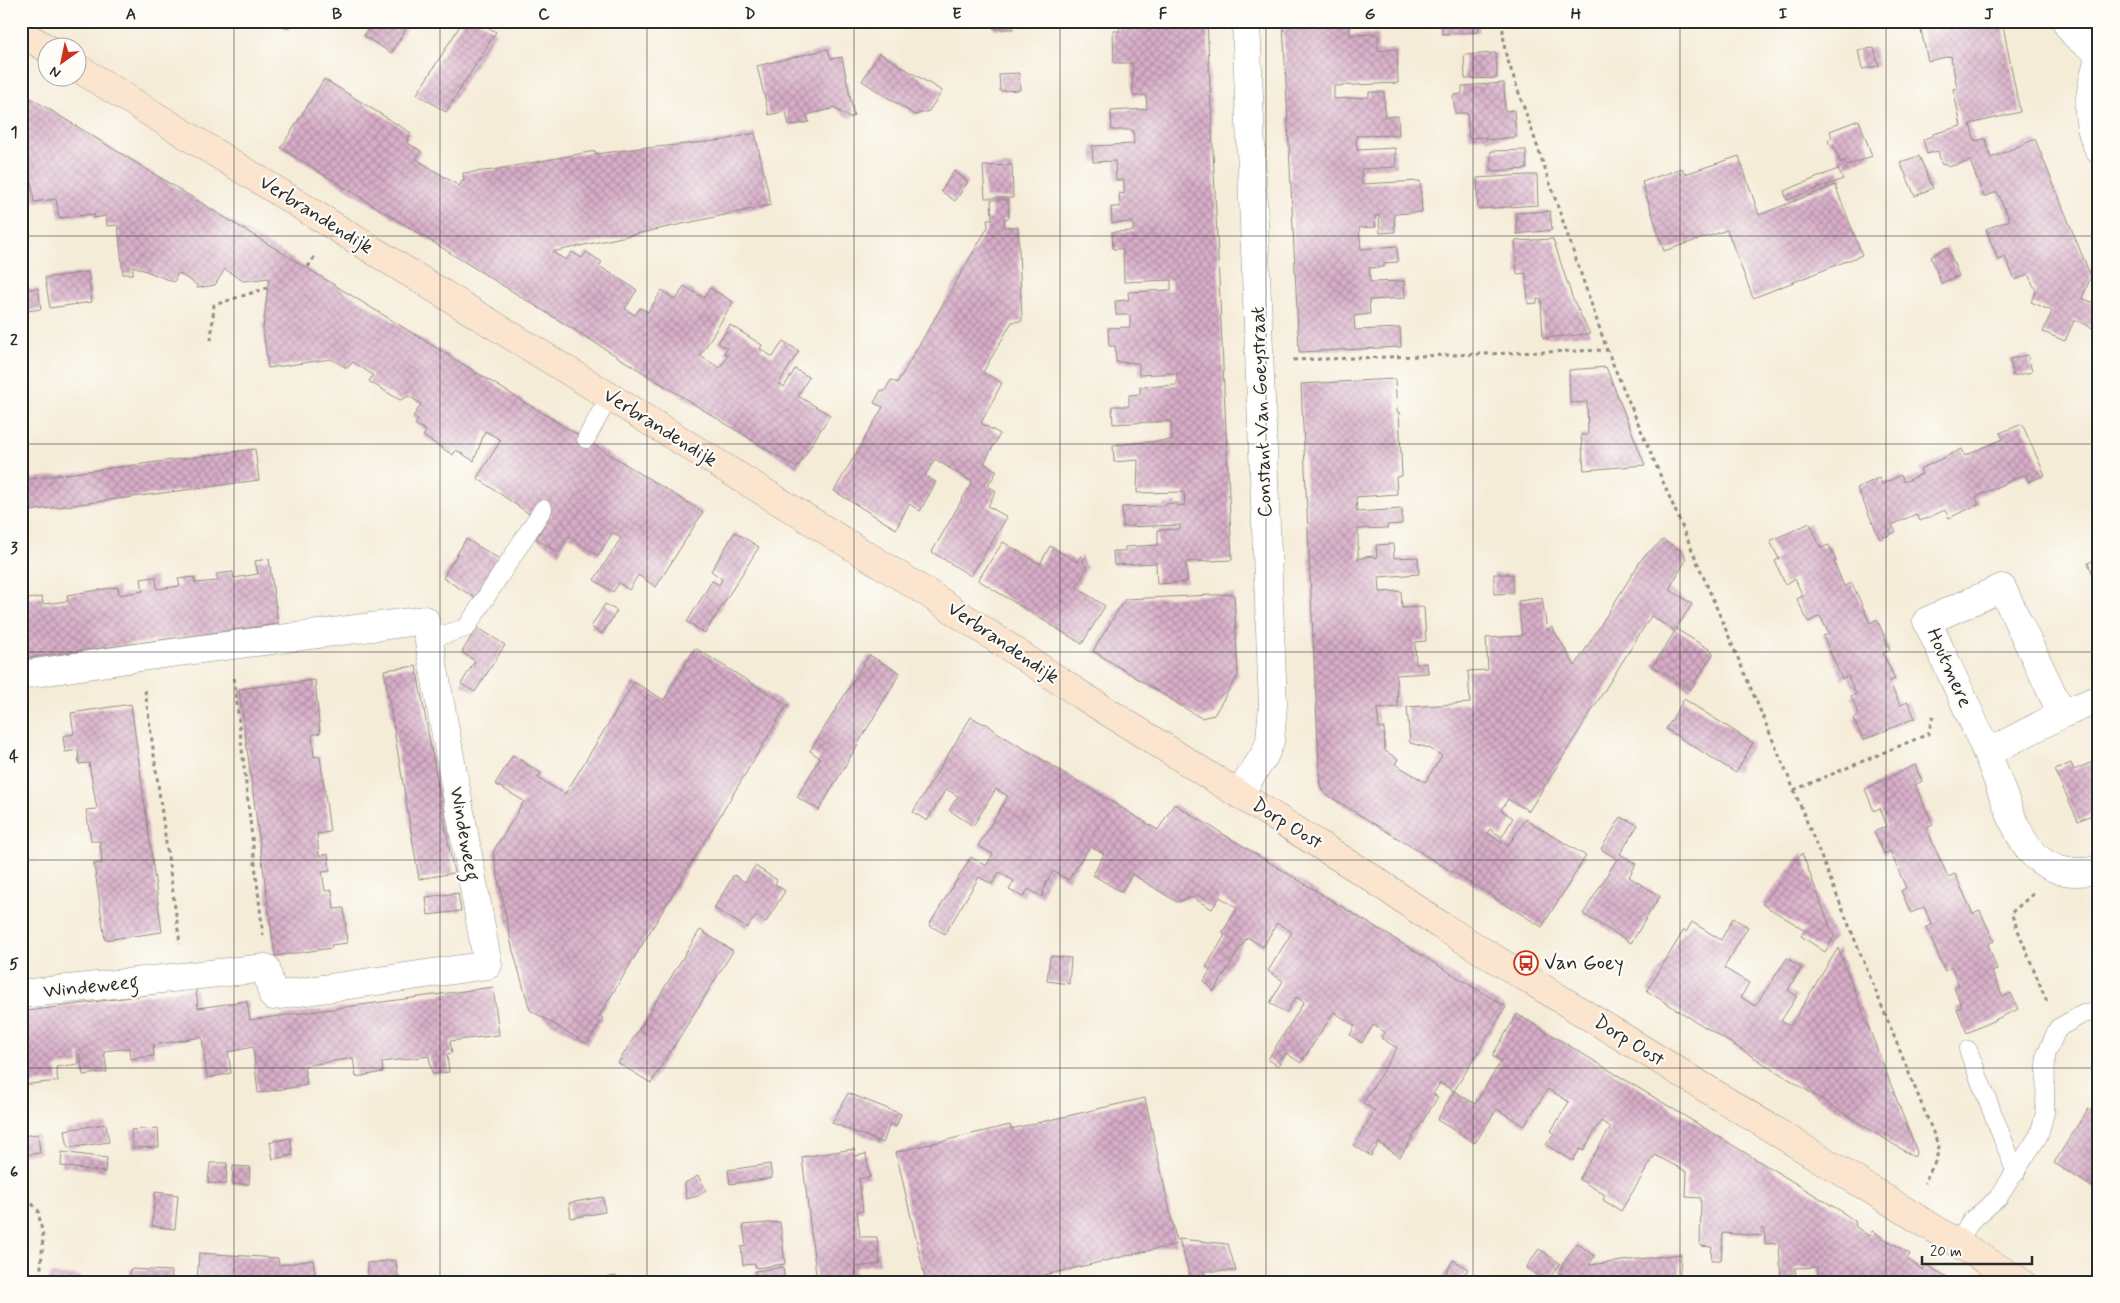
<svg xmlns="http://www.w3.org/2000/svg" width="2120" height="1303" viewBox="0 0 2120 1303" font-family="Mynerve,sans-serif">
<defs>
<pattern id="building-cross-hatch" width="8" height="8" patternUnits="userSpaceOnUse" patternTransform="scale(1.25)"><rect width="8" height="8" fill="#d8adc8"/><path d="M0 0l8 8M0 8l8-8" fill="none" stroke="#af8da3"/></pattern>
</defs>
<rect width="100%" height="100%" fill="#fdfcf7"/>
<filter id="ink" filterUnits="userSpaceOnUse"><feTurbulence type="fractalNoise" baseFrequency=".02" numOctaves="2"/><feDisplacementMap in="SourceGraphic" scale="10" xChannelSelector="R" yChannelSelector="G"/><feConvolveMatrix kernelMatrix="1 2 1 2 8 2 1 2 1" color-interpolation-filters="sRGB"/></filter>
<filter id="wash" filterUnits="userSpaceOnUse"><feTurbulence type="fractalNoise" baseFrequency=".0096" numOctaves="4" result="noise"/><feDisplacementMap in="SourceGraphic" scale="20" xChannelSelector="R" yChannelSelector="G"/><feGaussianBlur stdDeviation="1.12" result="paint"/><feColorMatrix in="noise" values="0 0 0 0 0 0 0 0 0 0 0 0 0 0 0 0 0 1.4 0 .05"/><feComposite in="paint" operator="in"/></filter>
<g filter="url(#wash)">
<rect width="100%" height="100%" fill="#f5ecd8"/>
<g id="blocks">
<!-- building -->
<g fill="url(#building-cross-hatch)">
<path d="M275,21H292L288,29Z"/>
<path d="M373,21H411L391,53L364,36Z"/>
<path d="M463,21H478L496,32L446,112L417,94Z"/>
<rect x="994" y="21" width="19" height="8"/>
<path d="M1119,21H1207L1232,560L1186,562L1187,582L1157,584L1156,563L1114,565L1113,551H1125V547L1158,545V530L1180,529V525L1123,527L1122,507L1165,506V504L1177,503V506L1185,505L1184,492L1137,493L1138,460L1114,462L1113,445L1172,440L1171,421L1113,424L1112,406H1129V395L1140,394V387L1177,385V373L1139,375V363L1116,362L1115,346H1109L1108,328L1130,327V315H1116L1115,301L1129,300L1128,292L1171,290V280L1124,282L1123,249H1113L1112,232L1133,231V222L1112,223L1111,207H1120L1119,193L1124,194V180H1116L1115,161L1093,162L1092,146L1134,144L1133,130H1112L1111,111L1147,109L1146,95L1133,96L1132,63H1114L1113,31H1120Z"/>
<path d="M1283,21H1350V35L1378,34V51L1397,49L1398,83L1334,86V99L1369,97V92H1384L1385,117L1398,116L1399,135L1356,136L1357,150L1395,148L1396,167L1361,169L1362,184L1420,181L1422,212L1394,214L1395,232L1380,233L1379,215L1375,216L1376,227L1359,228L1361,249L1397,246L1398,262L1384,263V267L1369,268L1370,282L1404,281L1405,298L1369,300L1370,314L1354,316L1355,330L1400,328L1401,347L1299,352Z"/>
<path d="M1442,21H1478L1479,32L1442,34Z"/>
<path d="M1919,21H2002L2020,112L1970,124L1975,141L1985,139L1991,158L2035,139L2091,277L2082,298L2099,305V319L2095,329L2077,321H2074L2065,341L2043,332L2052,311L2031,302L2036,291L2028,274L2015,280L2005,257L1998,260L1986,229L2010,220L1997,192L1984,197L1970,161L1948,167L1946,164L1942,165L1938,151L1927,154L1923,139L1933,136V134L1961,126L1953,89L1957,88L1951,56L1928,61Z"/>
<path d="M1874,48L1879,66L1862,69L1858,50Z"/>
<path d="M828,49L831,59L842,57L854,116L849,118L833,107L831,109L807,115L809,122L789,126L786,111L769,115L757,66Z"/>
<path d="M879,53L942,91L929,111L915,115L862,81Z"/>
<path d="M1496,53L1497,78L1465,79L1464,55Z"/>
<path d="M1019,73L1020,90L1000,91L999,74Z"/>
<path d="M324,79L411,133L406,142L421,151L416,159L459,186L462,181L464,182L463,173L493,170L595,151L596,154L648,147V148L724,140L755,133L771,205L552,252L566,260L572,252L582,258L586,252L602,262L599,266L637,290L625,309L635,315L640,308L648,312L662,290L676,300L684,286L704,298L710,288L733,302L700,356L720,368L728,355L724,353L727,348L718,343L730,325L762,345L760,349L773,357L783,341L799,351L779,383L784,387L795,369L809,377L798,396L830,415L797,468L281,148Z"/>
<path d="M1504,83L1505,111L1514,110L1516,137L1486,140V137L1469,138L1467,113H1455L1453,95L1462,94V86Z"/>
<path d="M21,92L703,512L656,587L638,575L629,590L619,583L613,592L594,580L621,538L613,532L598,556L569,536L559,553L536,539L551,514L543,509L531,515L477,478L501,440L485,431L474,461L456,450L453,455L423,436L426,431L415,424L418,420L413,417L421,404L409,396L400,400L370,382L369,381L373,375L353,362L347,368L331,359L268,368L263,329L269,278L243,281L225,269L215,285L197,288V285L178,273L174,282L133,266V274H123L118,225L107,226L106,216L94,218V214L59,218L56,199L34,202L28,159L21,155Z"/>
<path d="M1859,120L1872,156L1847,166L1845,161L1840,162L1833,144L1830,145L1828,140L1832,138L1830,131Z"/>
<path d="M1526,150L1527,169L1491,171V151Z"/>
<path d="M1739,156L1759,215L1835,185L1862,255L1753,298L1727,230L1664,251L1642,182L1682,168L1685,174Z"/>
<path d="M1919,156L1933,188L1915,196L1900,162Z"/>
<path d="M1012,165L1013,198H985L983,166Z"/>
<path d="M1838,169L1843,179L1787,200L1784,191Z"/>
<path d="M954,171L968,182L955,201L941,191Z"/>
<path d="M1527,175H1537L1538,205L1478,209L1477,178Z"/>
<path d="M991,200H1008L1009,218L1004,219V227H1018L1022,321L1012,322L983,372L1002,383L981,423L1000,434L984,463L997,471L988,486L996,491L988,506L1007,517L971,576L932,552L972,482L935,459L925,476L936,482L920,511L909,504L896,529L834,491L883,407L874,403L881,390L884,392L891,380L897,383L988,227L987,219H992Z"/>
<path d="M1550,211L1552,230L1517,234L1516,213Z"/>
<path d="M1553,239L1572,297L1590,334L1543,338L1541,299H1537V303L1528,304L1526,273L1517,274L1515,241Z"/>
<path d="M1947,247L1959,276L1941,283L1931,257Z"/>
<path d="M88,272L92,302L50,308L45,278Z"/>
<path d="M38,288L41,309L21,312V290Z"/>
<path d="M2028,355L2032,372L2013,376L2010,359Z"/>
<path d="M1606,367L1645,465L1584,470L1581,435H1588L1587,402L1570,403L1569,370Z"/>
<path d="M1395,379L1397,412H1399L1402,476L1396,477L1397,494L1356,497L1357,512L1402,509V524L1387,525L1388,528L1358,529V560L1364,557L1372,556L1377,558L1376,545L1393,544L1394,558L1418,557L1419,574L1379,577L1380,592L1401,591L1402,608L1424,607L1426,641L1415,642L1416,664L1427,663L1428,673L1396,675L1398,707L1377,709L1379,728H1384L1385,751L1398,759L1395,764L1425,782L1442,756L1429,748L1410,743L1407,707L1470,703L1468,671L1488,670L1486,638L1522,636L1518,601L1542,598L1547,630L1552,627L1575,666L1643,557L1663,540L1684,553L1686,560L1669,589L1692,604L1676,629L1712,651L1713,654L1690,690L1653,666L1675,631L1651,616L1529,811L1508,799L1501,810L1513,818L1502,837L1490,829L1487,833L1508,846L1525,819L1586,856L1542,927L1324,793L1320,786L1301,384Z"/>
<path d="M2022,424L2045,475L2029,482L2025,474L1976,497L1979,504L1949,518L1945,510L1920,521L1916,514L1892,525L1896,532L1880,539L1857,488L1879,478L1882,484L1901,475L1904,482L1922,474L1920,469L1962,449L1965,456L1982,448L2003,439L2000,433Z"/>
<path d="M255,449L259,480L21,512V480Z"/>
<path d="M1810,523L1821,548L1829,545L1836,561L1834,562L1844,586L1852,583L1870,623L1877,619L1890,650L1883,653L1895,679L1889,681L1900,705L1908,702L1915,718L1863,740L1853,718L1859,715L1851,696L1856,694L1848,676L1842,679L1823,636L1829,634L1820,616L1808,622L1797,599L1803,596L1795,579L1785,584L1775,561L1779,559L1770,541Z"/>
<path d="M735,532L759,547L705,633L687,622L712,581L719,585L722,579L711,571Z"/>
<path d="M466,539L503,561L480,601L443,578Z"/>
<path d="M1003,542L1040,564L1050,546L1077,562L1081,555L1085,566L1088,567L1076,587L1105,606L1082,644L978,580Z"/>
<path d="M2099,558V588L2088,563Z"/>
<path d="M269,559L278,624L21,659V600L42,597L43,604L68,601L67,595L118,587L119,595L143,591L141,579L154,577H156L157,589L180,586L178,579L194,577L195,583L218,581L216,574L233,572L234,578L258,574L255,561Z"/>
<path d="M1494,574H1513V593L1494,594Z"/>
<path d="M1234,594L1238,675L1214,715L1201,718L1093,651L1125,599Z"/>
<path d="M605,604L617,611L602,634L591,627Z"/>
<path d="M477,627L505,645L475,692L461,684L475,661L462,652Z"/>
<path d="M695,648L787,705L599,1016L603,1018L587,1044L530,1010L512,947L493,852L524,801L495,784L513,755L541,773L538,778L565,794L634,682L664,700Z"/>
<path d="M869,655L900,673L819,810L797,797L820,758L810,751Z"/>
<path d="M416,666L454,873L419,879L384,670Z"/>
<path d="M315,680L320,733L312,735L314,757L320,756L330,832L317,834L319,856L328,854L330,871L322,872L325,891L332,890L334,909L344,908L347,943L331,945L332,948L275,956L239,689Z"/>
<path d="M1684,699L1753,743L1736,773L1666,729Z"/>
<path d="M131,704L162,932L105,940L94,864L102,863L100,841H91L86,810L97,809L89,763L79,764L78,750L65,752L63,736L74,734L71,713Z"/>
<path d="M971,717L982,723L987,724L998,733L1158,830L1174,804L1506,1007L1454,1091L1440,1083L1433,1094L1438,1097L1400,1157L1379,1143L1371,1156L1353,1145L1375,1111L1363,1103L1397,1048L1381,1038L1385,1032L1373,1025L1362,1043L1350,1035L1355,1026L1334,1012L1301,1063L1286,1053L1278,1066L1268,1059L1304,1002L1296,997L1286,1013L1270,1003L1283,981L1268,971L1292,932L1277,923L1263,947L1247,937L1214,991L1204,981L1211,969L1206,967L1225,935L1222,933L1237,908L1220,897L1212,909L1192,897L1177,902L1132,874L1121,892L1093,875L1104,854L1090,846L1068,880L1053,871L1046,883L1042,897L1028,889L1023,897L1009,890L1014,881L999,872L992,884L979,877L945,934L929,925L971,857L986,866L993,854L978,846L1008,796L996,789L973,826L949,810L958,796L946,789L927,821L913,812Z"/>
<path d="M2099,759V812L2078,821L2055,770L2071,763L2074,770Z"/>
<path d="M1915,765L1922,781L1915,785L1933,825L1926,828L1948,877L1955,874L1973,914L1980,911L1994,941L1988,944L1997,970L1992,972L2003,997L2011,993L2018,1009L1967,1033L1957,1009L1962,1007L1954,988L1959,985L1951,967L1945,971L1926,927L1932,925L1924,907L1911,913L1901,891L1906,888L1890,851L1884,854L1874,832L1887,826L1880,808L1874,811L1865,789Z"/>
<path d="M1621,817L1638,825L1620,854L1636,864L1629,877L1660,896L1631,943L1583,914L1617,859L1601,849Z"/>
<path d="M1802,853L1834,937L1825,952L1801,936L1805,930L1762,904Z"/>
<path d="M755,866L777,880L775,884L785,891L766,922L756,916L747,928L714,908L734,875L745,882Z"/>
<path d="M458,893L461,911L428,915L426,897Z"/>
<path d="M1733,918L1748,927L1724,968L1749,983L1741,997L1755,1006L1787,958L1801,968L1788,990L1797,996L1781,1021L1790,1026L1838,948L1917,1152L1914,1157L1647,991L1684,930L1686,932L1692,922L1721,940Z"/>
<path d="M700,930L733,951L651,1083L618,1063Z"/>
<path d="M1050,956L1071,958L1069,984L1047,981Z"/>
<path d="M493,987L499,1035L450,1041L452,1053L447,1054L449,1072L432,1074L429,1056L382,1062L383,1072L356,1077L353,1058L304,1066L307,1085L258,1093L253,1047L228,1052L231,1073L207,1078L202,1037L153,1045L154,1056L131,1059L130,1048L104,1051L107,1072L83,1075L80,1054H78L79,1064L56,1067L58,1081L21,1085V1012L196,988L198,1008L247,1001L250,1020Z"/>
<path d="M1517,1014L1836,1208L1855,1221L1856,1227L1869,1236L1872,1231L1910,1254L1907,1259L1923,1270L1926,1265L1947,1277L1944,1282H1819L1817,1267L1795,1268L1796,1282H1781L1779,1243L1765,1244V1229L1762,1228V1236L1723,1233L1721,1260H1711L1712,1247L1700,1246L1701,1198L1686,1197L1687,1172L1655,1155L1621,1211L1603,1200L1605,1195L1579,1179L1611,1127L1601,1121L1583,1151L1580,1149L1573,1161L1546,1145L1554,1133L1551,1131L1569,1102L1548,1089L1524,1126L1497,1109L1475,1143L1437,1120L1454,1091L1475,1104L1501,1061L1492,1056Z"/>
<path d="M848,1093L901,1114L896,1127L890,1124L883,1143L832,1123Z"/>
<path d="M1145,1098L1177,1244L1045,1275L1046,1282H926L896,1152L1010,1125L1011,1129Z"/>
<path d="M2088,1109L2099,1115V1191L2054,1163Z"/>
<path d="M106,1124L109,1142L68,1148L65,1130Z"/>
<path d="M158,1128L159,1147L133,1148L131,1130Z"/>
<path d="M38,1134L40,1153L21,1155V1136Z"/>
<path d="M290,1138L293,1155L273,1159L270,1142Z"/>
<path d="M854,1149L855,1156L866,1154L870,1177L859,1179L863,1211H857L860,1237H877L880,1264L855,1267L856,1280L882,1277V1282H817L802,1157Z"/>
<path d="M62,1152L107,1158L105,1172L61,1166Z"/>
<path d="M210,1163H227L226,1184L208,1183Z"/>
<path d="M770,1164L772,1178L730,1184L728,1170Z"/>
<path d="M233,1166L250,1167L249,1184H232Z"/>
<path d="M698,1176L706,1190L698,1196L686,1199L685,1183Z"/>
<path d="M155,1192L178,1195L175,1229L152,1226Z"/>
<path d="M603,1197L605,1212L571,1218L569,1203Z"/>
<path d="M780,1222L785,1264L756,1268L755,1264L743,1265L741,1247L746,1246L743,1225Z"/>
<path d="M1179,1239L1228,1244L1236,1271H1204L1207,1282H1192Z"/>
<path d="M1577,1243L1595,1256L1589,1265L1681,1254L1679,1282H1561V1267Z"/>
<path d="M1539,1249L1560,1263L1548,1281L1526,1268Z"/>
<path d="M199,1253L278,1258L279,1265L313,1260L316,1282H197Z"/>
<path d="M396,1260L398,1282H369L367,1263Z"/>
<path d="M1453,1260L1468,1269L1460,1282H1450L1443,1278Z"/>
<path d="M783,1267L785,1282H756L755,1271Z"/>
<path d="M130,1269L172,1271L171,1282H129Z"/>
<path d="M50,1274L80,1276V1282H49Z"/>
<path d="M616,1276L617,1282H586L585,1281Z"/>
</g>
</g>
</g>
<g filter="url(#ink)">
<use href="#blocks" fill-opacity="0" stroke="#908c82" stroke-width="1"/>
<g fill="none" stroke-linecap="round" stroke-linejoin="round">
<!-- service casing -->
<g stroke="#908c82" stroke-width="19">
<g id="service">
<path d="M586,439L609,397"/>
<path d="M429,639L466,628L543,509"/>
<path d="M1968,1050L2016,1173"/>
<path d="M1958,1243L1971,1221L1998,1198L2039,1135L2045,1113L2046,1054L2058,1028L2083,1014L2099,1012"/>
</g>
</g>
<!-- minor casing -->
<g stroke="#908c82" stroke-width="29">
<g id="minor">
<path d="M2066,21C2072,36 2085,43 2099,51"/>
<path d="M2099,55C2091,94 2081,112 2099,150"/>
<path d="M21,675L141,657L425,620L488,965L273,996L266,968L21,994"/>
<path d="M2062,714L2002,588L1927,621C1947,665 1968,708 1987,753C1999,780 2014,836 2035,856C2056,874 2073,874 2099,870"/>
<path d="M1987,753L2062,714L2099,699"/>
<path d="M1239,794L1265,754L1270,741L1273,705L1246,21"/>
</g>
</g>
<!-- secondary casing -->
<g stroke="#908c82" stroke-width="29">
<g id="secondary">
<path d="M21,33L48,49"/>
<path d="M78,68L929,594L1078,693L1372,878L1440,925L2021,1282"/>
</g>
</g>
<!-- path -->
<g stroke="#908c82" stroke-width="3" stroke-dasharray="4 4" stroke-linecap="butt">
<path d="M1502,21L1505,52L1607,350L1794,790L1939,1147L1936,1160L1924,1183"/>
<path d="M308,267L316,254"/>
<path d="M211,340L214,305L267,288"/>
<path d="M1293,360L1607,350"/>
<path d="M234,678L263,935"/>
<path d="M145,690L180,944"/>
<path d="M1794,790L1928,734L1933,716"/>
<path d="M2033,894L2011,913L2047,1002"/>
<path d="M21,1192L38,1210L43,1237L40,1282"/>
</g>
<!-- service -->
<use href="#service" stroke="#fff" stroke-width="18"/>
<!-- minor -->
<use href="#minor" stroke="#fff" stroke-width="28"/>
<!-- secondary -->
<use href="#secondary" stroke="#fbe5cf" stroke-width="28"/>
</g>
</g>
<!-- grid -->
<path fill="none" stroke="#2b2b2b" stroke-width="1" stroke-opacity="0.55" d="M234,21V1282M440,21V1282M647,21V1282M854,21V1282M1060,21V1282M1266,21V1282M1473,21V1282M1680,21V1282M1886,21V1282M21,236H2099M21,444H2099M21,652H2099M21,860H2099M21,1068H2099"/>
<!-- icons -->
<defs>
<g id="bus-ring" transform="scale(1.25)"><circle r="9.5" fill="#fdfcf7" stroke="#c8321e" stroke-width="1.5"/><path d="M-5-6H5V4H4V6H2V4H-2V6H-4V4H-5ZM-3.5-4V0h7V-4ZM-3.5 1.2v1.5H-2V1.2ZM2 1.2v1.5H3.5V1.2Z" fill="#c8321e"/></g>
</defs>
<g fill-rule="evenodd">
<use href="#bus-ring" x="1526" y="963"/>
</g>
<g text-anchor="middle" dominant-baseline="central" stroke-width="4.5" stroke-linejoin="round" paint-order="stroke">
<!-- street labels -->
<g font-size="20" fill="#2b2b2b" stroke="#fdfcf7">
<text transform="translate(316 215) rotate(32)">Verbrandendijk</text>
<text transform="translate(1262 412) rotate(-92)">Constant Van Goeystraat</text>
<text transform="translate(660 428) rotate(32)">Verbrandendijk</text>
<text transform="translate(1003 643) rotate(34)">Verbrandendijk</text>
<text transform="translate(1949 668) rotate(66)">Houtmere</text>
<text transform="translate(1287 824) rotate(32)">Dorp Oost</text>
<text transform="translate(464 834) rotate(80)">Windeweeg</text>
<text transform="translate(91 987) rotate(-6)">Windeweeg</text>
<text transform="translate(1629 1041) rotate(32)">Dorp Oost</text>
</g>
<!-- poi labels -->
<g font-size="20" fill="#2b2b2b" stroke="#fdfcf7" text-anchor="start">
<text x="1544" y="963">Van Goey</text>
</g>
</g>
<!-- margin -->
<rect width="2120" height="1303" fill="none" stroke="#fdfcf7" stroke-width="55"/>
<!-- north arrow -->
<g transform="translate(62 62) rotate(213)"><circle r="24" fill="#fdfcf7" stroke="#a9a8a5"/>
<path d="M0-4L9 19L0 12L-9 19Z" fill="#c8321e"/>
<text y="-8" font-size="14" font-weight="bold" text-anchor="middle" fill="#2b2b2b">N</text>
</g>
<!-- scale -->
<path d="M1922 1256v8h110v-8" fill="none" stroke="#2b2b2b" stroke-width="2.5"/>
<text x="1930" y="1256" font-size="15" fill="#2b2b2b" stroke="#fdfcf7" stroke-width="4" paint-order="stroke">20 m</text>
<rect x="28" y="28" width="2064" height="1248" fill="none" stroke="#2b2b2b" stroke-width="2"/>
<g font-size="16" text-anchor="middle" font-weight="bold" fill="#2b2b2b">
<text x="131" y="19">A</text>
<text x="337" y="19">B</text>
<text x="544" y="19">C</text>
<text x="750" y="19">D</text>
<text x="957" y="19">E</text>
<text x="1163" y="19">F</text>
<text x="1370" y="19">G</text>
<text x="1576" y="19">H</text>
<text x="1783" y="19">I</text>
<text x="1989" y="19">J</text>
<text x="14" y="137">1</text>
<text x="14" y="345">2</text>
<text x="14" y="553">3</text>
<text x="14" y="761">4</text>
<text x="14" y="969">5</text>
<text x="14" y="1177">6</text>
</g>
</svg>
